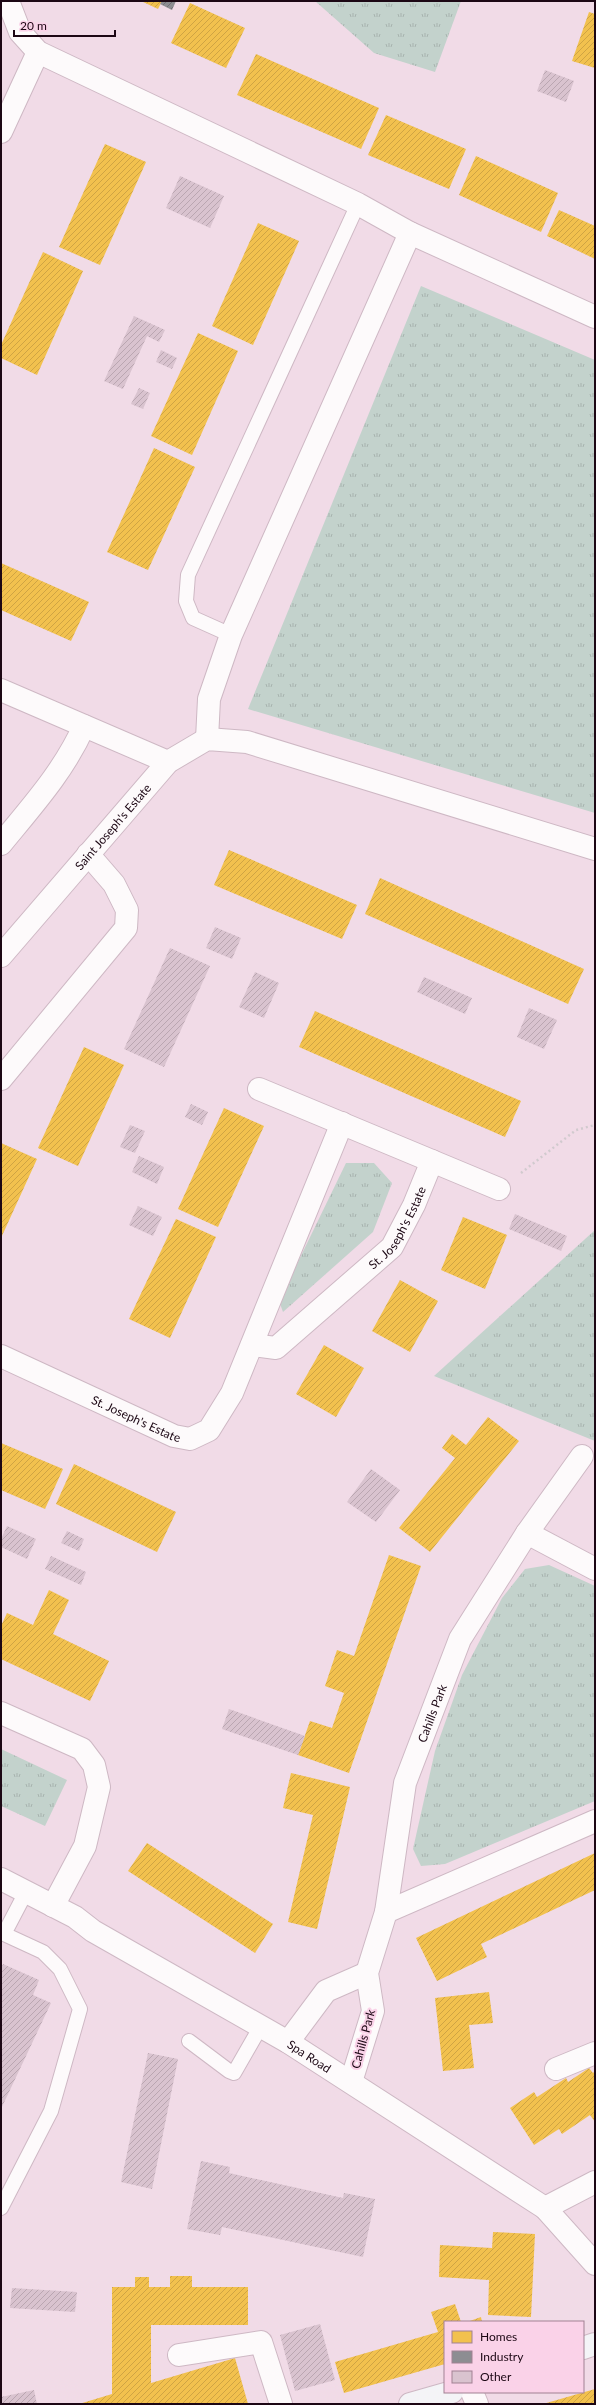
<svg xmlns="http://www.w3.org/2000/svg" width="596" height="2405" viewBox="0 0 596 2405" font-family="Lato,sans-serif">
<defs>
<pattern id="grass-tufts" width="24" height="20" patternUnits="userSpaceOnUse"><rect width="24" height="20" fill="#c3d2cc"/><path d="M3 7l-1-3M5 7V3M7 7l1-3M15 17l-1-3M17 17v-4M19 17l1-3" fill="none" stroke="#a7b3ae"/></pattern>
<pattern id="homes-hatch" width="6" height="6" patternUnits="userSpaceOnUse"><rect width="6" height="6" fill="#f2c14e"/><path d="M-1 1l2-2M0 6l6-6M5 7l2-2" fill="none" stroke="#cfa443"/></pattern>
<pattern id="industry-hatch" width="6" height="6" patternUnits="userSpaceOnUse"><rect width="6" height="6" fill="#8d8d92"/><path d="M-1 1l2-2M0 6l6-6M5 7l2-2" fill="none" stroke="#727176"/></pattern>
<pattern id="building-hatch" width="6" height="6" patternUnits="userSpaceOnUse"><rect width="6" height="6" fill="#d9c3cf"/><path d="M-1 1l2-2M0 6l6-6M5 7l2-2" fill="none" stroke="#baa6b1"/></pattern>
</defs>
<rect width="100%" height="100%" fill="#f1dbe7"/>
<!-- grass -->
<g fill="url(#grass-tufts)">
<path d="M315,1H461L435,72L374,53Z"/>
<path d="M421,286L595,360V813L248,709Z"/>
<path d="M346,1163H374L392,1183L373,1232L283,1312L279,1301Z"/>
<path d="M595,1230V1441L434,1376Z"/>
<path d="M549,1565L595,1586V1801L445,1864L421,1866L413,1849L435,1751L462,1675L502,1598L525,1569Z"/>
<path d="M1,1749L67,1780L45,1826L1,1806Z"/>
</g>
<!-- homes -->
<g fill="url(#homes-hatch)">
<path d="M141,1H162L158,9Z"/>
<path d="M190,3L245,28L226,68L171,43Z"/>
<path d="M589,12L595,14V68L572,61Z"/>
<path d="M256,54L379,108L361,149L237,95Z"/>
<path d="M386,115L466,149L449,189L368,155Z"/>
<path d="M105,144L146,162L100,265L59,247Z"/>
<path d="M476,156L558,193L541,232L459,195Z"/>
<path d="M559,210L595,226V259L547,236Z"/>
<path d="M258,223L299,241L253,345L212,326Z"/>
<path d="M43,252L83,271L37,375L1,358V345Z"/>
<path d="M198,333L238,351L192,455L151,436Z"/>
<path d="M154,448L195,467L148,570L107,552Z"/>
<path d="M1,563L89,602L71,641L1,610Z"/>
<path d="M229,850L357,905L342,939L214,885Z"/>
<path d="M380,878L584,969L568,1004L365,914Z"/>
<path d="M315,1011L521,1101L505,1137L299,1047Z"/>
<path d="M84,1047L124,1065L78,1166L38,1148Z"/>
<path d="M224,1108L264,1126L218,1227L178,1209Z"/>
<path d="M1,1143L37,1159L1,1238Z"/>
<path d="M463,1217L507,1235L485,1289L441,1270Z"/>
<path d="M176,1219L216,1237L170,1338L129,1319Z"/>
<path d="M400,1280L438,1301L410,1352L372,1331Z"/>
<path d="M324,1345L364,1368L336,1417L296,1394Z"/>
<path d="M488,1417L519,1441L430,1552L399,1528L455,1458L442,1448L452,1434L466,1445Z"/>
<path d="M1,1443L63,1469L45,1509L1,1490Z"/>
<path d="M74,1464L176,1512L157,1552L56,1504Z"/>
<path d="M389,1555L421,1566L349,1773L298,1755L310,1721L332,1728L344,1693L325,1686L337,1650L354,1656Z"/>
<path d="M49,1590L69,1600L53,1634L109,1661L90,1701L1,1659V1626L7,1613L33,1625Z"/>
<path d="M291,1773L350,1787L317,1929L288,1922L313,1815L283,1808Z"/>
<path d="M147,1843L273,1924L255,1953L128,1871Z"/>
<path d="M595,1853V1890L481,1944L487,1957L437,1981L416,1938Z"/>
<path d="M489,1992L493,2023L469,2025L474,2068L443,2071L435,1998Z"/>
<path d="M589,2068L593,2073L595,2071V2122L590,2115L562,2134L559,2129L534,2145L510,2108L534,2092L537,2097L566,2078L568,2082Z"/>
<path d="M493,2232L535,2234L531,2317L488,2315L489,2280L439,2277L440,2245L492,2248Z"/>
<path d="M170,2276H192V2287H248V2325H151V2383L235,2358L248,2404H79L112,2394V2287H135V2277H149V2287H170Z"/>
<path d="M455,2304L461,2322H445V2364L344,2393L335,2362L438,2332L431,2312Z"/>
<path d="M481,2317L482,2322H467Z"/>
<path d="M595,2389V2404H543Z"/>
</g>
<!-- industry -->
<path fill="url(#industry-hatch)" d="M162,1H176L172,10L160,4Z"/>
<!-- building -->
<g fill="url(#building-hatch)">
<path d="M545,70L574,81L566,102L537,91Z"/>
<path d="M180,176L224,196L210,228L166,208Z"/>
<path d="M134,316L165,330L159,342L147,336L123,389L104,381Z"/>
<path d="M161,350L177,358L172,369L156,362Z"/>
<path d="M139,388L150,393L143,409L131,404Z"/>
<path d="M215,927L241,938L232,959L206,948Z"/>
<path d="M170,948L210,966L164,1067L124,1049Z"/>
<path d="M255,972L279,983L264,1018L239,1007Z"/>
<path d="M424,977L472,998L465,1014L417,992Z"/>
<path d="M529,1008L557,1020L544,1049L517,1037Z"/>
<path d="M191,1104L208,1112L202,1125L185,1117Z"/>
<path d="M130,1125L145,1131L135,1153L120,1147Z"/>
<path d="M139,1156L164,1167L157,1184L132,1172Z"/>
<path d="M138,1206L162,1217L153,1236L129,1225Z"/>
<path d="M515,1214L567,1236L561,1251L509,1229Z"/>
<path d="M371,1469L400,1490L376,1522L347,1502Z"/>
<path d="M7,1526L36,1539L27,1559L1,1547V1539Z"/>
<path d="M67,1531L84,1539L79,1551L61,1543Z"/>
<path d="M51,1556L86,1572L81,1585L45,1569Z"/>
<path d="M229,1709L305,1736L298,1755L222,1729Z"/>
<path d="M3,1964L39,1980L33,1995L51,2003L1,2109V1969Z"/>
<path d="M148,2053L178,2059L152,2189L121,2182Z"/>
<path d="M201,2161L230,2167L229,2173L343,2198L344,2193L375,2199L363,2257L222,2227L220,2235L187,2229Z"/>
<path d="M12,2288L77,2292L75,2312L10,2308Z"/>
<path d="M320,2324L335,2380L295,2391L280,2335Z"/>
<path d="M34,2390L37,2404H1V2397Z"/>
</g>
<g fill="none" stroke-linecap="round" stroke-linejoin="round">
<!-- lane casing -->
<g stroke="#ceb8c4" stroke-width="16">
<g id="lane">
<path d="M231,635L193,618L186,601L188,575L358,204"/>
<path d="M189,2041L229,2071L234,2073L261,2026"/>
<path d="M1,2208L51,2111L80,2009L60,1969L43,1952L4,1934L26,1892"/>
</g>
</g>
<!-- street casing -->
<g stroke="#ceb8c4" stroke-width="24">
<g id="street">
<path d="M8,1L20,32L38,52L358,204L410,233"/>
<path d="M1,132L38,52"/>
<path d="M1,690L168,762"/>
<path d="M207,739L209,699L231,635L410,233L595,317"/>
<path d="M1,844C32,806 64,771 84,726"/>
<path id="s1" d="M1,956L168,762L207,739L247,742L595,849"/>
<path d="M1,1079L126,928L127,910L114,884L88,854"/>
<path d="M259,1089L499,1189"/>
<path id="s2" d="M252,1345L276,1348L392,1247L414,1205L432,1161"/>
<path id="s3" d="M1,1356L174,1436L190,1439L209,1430L232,1393L342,1123"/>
<path d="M527,1533L595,1569"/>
<path d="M1,1713L82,1749L94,1765L99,1787L85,1846L53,1906"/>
<path id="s4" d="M1,1879L75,1917L93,1931L288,2042L545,2208L595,2264"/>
<path id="s5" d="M386,1912L405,1783L460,1639L527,1533L582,1456"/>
<path d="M288,2042L326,1991L367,1973"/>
<path d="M556,2069L595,2053"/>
<path d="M351,2082L373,2011L367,1973L386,1912L595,1821"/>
<path d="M545,2208L595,2182"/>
<path d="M179,2355L261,2342L281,2404"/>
<path d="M472,2392L477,2404"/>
</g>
</g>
<!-- secondary casing -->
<g stroke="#ceb8c4" stroke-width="24">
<g id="secondary">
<path d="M583,2348L595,2344"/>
<path d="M410,2404L452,2392"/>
</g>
</g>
<!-- path -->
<path stroke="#d1cace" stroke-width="2.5" stroke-dasharray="2 3" stroke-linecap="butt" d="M521,1173L576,1130L595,1125"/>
<!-- lane -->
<use href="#lane" stroke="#fdfafb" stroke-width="14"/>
<!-- street -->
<use href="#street" stroke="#fdfafb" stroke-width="22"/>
<!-- secondary -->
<use href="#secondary" stroke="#f4f4f7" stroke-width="22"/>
</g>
<g text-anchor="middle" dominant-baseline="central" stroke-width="4" stroke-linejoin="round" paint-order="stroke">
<!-- street labels -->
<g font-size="12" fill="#1c0714" stroke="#fad2e8">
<text stroke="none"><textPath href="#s1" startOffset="171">Saint Joseph's Estate</textPath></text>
<text stroke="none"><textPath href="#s2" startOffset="197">St. Joseph's Estate</textPath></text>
<text stroke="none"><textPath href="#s3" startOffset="149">St. Joseph's Estate</textPath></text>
<text stroke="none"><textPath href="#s5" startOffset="205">Cahills Park</textPath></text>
<text transform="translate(363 2039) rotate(-75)">Cahills Park</text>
<text stroke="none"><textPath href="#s4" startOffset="356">Spa Road</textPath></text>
</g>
</g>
<!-- border -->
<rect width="596" height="2405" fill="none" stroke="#1c0714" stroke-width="4"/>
<!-- legend -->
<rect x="444" y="2321" width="140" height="72" fill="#fad2e8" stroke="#a18193"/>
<rect x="452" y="2331" width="20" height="12" fill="#f2c14e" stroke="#a18193"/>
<text x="480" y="2341" font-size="12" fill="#1c0714">Homes</text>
<rect x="452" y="2351" width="20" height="12" fill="#8d8d92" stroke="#a18193"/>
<text x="480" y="2361" font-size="12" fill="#1c0714">Industry</text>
<rect x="452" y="2371" width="20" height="12" fill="#d9c3cf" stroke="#a18193"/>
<text x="480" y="2381" font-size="12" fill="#1c0714">Other</text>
<!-- scale -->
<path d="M14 30v6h101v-6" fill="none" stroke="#1c0714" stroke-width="2"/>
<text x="20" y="30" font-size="12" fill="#1c0714" stroke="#fad2e8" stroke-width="3" paint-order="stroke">20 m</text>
</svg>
